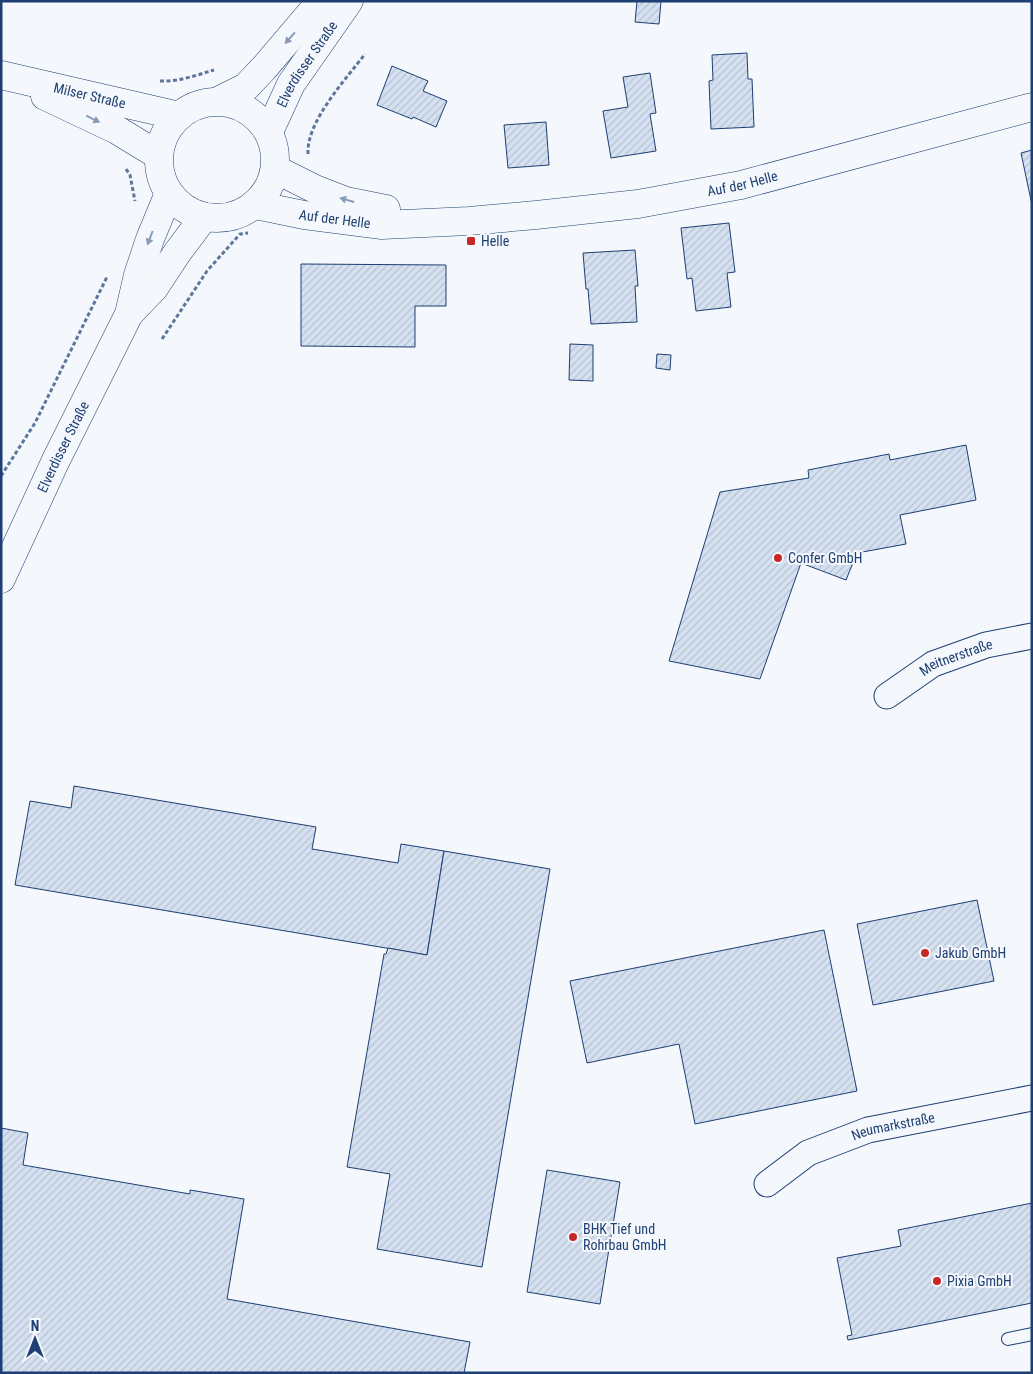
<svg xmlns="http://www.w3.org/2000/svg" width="1033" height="1374" viewBox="0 0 1033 1374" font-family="'Roboto Condensed',sans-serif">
<defs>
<pattern id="building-hatch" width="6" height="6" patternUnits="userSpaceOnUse" patternTransform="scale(1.25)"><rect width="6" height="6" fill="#d5e0f0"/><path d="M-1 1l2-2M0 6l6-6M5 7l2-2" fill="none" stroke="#b6c1d1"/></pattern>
</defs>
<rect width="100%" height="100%" fill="#f4f7fb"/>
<!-- building -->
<g fill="url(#building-hatch)" stroke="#1d3f73">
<path d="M637,1H661L659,24L635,22Z"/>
<path d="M747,53L748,79H752L754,127L711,129L709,81L713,80L712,55Z"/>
<path d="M392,66L428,81L423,91L447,101L436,127L413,117L412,119L377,105Z"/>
<path d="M650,73L656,113L650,114L656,151L611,158L603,111L628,107L623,77Z"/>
<path d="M546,122L549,165L508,168L504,125Z"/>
<path d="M1032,150V205L1021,153Z"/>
<path d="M729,223L735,272L727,273L731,307L696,311L692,278L687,279L681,228Z"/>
<path d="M635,250L638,286H635L637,322L591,324L588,289H586L583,253Z"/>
<path d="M301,264L446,265V306H415V347L301,346Z"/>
<path d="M570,344L593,345V381L569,380Z"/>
<path d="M657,354L671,355L670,370L656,368Z"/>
<path d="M966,445L976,500L900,515L906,544L857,553L846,580L801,563L760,679L669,661L720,492L809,478L808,470L889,454L890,460Z"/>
<path d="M74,786L316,827L312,849L398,863L401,844L444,851L427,955L15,885L30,801L71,808Z"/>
<path d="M444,851L550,869L482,1267L377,1249L390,1174L347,1167L384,954H386L388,948L427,955Z"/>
<path d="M977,900L994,981L873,1005L857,924Z"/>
<path d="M824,930L857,1091L695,1124L679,1044L587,1063L570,981Z"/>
<path d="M1,1128L28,1133L23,1165L190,1194V1190L244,1199L227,1299L470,1342L464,1373H1Z"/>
<path d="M547,1170L620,1182L600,1304L527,1292Z"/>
<path d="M1032,1203V1303L848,1340L847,1336L852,1335L837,1258L901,1246L898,1230Z"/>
</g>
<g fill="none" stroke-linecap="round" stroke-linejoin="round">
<!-- lane casing -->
<g stroke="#1d3f73" stroke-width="14">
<path id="lane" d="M1008,1339L1032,1334"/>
</g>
<!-- street casing -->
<g stroke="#1d3f73" stroke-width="27">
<g id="street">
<path id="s1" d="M887,696L933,664L986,645L1032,636"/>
<path id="s2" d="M767,1184L808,1153L868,1130L1032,1098"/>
</g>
</g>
<!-- secondary casing -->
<g stroke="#1d3f73" stroke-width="29">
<g id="secondary">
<path id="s3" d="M1,75L179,116"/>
<path d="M45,96L117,130L158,155"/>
<path d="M218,101L246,87L264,68L321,1"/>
<circle cx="217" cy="160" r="58"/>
<path id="s4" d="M269,132L291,84L349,1"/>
<path d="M275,169L315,189L346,201L386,209"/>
<path id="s5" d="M255,205L304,215L382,225L469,221L536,215L638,204L741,185L1032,107"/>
<path d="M129,314L154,288L177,253L204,217"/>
<path id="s6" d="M1,579L56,460L129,314L138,275L150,239L169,193"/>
</g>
</g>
<!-- path -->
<g stroke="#5e769c" stroke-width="3" stroke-dasharray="4 2.5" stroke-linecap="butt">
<path d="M160,81C178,82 197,75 214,70"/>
<path d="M308,154C306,122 346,79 365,54"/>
<path d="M126,169L130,175L135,201"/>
<path d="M162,339L207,271L240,234L248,233"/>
<path d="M1,476L35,423L107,277"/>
</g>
<!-- lane -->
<use href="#lane" stroke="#f4f7fb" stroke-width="12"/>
<!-- street -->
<use href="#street" stroke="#f4f7fb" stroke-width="25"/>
<!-- secondary -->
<use href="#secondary" stroke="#f4f7fb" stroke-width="28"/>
</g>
<!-- one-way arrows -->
<defs><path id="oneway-solid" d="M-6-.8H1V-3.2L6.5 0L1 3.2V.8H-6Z" transform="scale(1.25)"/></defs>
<g fill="#889bb7">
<use href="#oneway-solid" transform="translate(290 38) rotate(131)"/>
<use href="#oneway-solid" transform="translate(93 119) rotate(26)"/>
<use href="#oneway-solid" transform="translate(347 200) rotate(-164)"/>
<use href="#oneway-solid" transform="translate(150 238) rotate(111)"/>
</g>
<!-- markers -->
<g fill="#c62828" stroke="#f4f7fb" stroke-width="2">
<rect x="466" y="236" width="10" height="10" rx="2.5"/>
<circle cx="778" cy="558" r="5"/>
<circle cx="925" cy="953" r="5"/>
<circle cx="573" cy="1237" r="5"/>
<circle cx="937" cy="1281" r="5"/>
</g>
<g text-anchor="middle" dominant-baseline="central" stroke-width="4" stroke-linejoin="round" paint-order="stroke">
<!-- street labels -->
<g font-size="14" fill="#1d3f73" stroke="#f4f7fb">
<text stroke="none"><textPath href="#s4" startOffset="78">Elverdisser Straße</textPath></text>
<text stroke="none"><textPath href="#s3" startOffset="91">Milser Straße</textPath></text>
<text stroke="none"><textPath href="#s5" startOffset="492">Auf der Helle</textPath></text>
<text stroke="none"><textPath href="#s5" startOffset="81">Auf der Helle</textPath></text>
<text stroke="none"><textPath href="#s6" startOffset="146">Elverdisser Straße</textPath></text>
<text stroke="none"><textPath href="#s1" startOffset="80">Meitnerstraße</textPath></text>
<text stroke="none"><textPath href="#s2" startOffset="141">Neumarkstraße</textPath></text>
</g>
<!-- poi labels -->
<g font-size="14" fill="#1d3f73" stroke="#f4f7fb" text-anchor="start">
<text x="481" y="241">Helle</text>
<text x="788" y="558">Confer GmbH</text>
<text x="935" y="953">Jakub GmbH</text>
<text x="583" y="1229">BHK Tief und<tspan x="583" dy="16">Rohrbau GmbH</tspan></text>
<text x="947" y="1281">Pixia GmbH</text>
</g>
</g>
<!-- border -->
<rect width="1033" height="1374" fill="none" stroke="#1d3f73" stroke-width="5"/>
<!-- north arrow -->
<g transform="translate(35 1339)" stroke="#f4f7fb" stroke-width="4" paint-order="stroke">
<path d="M0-4L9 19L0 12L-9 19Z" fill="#1d3f73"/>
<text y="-8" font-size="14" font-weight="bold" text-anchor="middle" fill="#1d3f73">N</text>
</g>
</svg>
